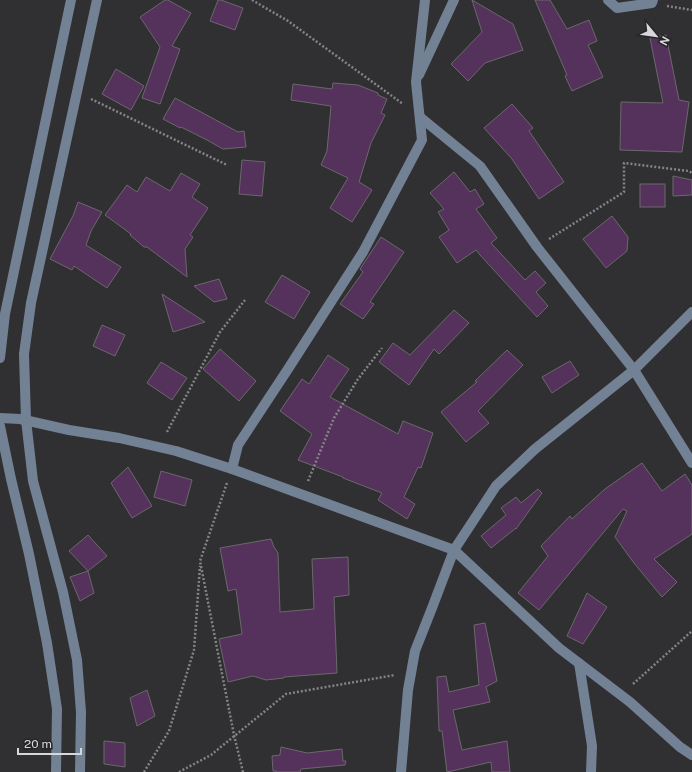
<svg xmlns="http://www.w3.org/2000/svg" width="692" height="772" viewBox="0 0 692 772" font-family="'Public Sans',sans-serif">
<rect width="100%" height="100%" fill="#303033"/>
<!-- building -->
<g fill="#54325b" stroke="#6b686b">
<path d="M165,0H168L191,13L172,46L180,49L160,104L142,98L160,47L140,17Z"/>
<path d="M218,0H221L243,8L235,30L210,21Z"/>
<path d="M472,0L513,24L523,50L485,63L468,81L451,64L482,32Z"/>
<path d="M535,0H550L567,29L589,20L597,41L588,45L603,77L572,91L565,76L567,75Z"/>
<path d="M666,35L679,100L689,102L682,152L620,150L621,102L663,103L650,38Z"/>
<path d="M116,69L144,86L131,110L102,94Z"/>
<path d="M333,83L358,85L378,93V95L387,99L381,113L385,115L371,143L359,182L372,190L352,222L330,208L348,178L321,165L327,151L331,106L291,100L293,84L332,89Z"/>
<path d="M175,98L238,132L244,131L246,147L223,149L207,140L181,127L180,128L163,119Z"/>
<path d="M512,104L533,128L529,131L564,182L539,199L512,159L484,128Z"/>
<path d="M242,160L265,162L262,196L239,194Z"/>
<path d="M454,172L470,192L475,189L484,204L476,209L497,238L491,243L525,280L535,271L546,283L536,292L548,306L537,317L480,255L476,250L457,263L439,237L449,230L438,212L444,209L430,193Z"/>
<path d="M181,173L200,184L192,197L208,208L190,235L193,237L185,249L187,277L147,247H144L130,235L131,234L105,215L127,185L137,192L146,177L170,191Z"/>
<path d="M673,176L692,180V195L673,196Z"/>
<rect x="640" y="184" width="25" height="23"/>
<path d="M78,202L102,212L91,231L86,245L121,267L107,288L74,266L72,270L50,259L73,216Z"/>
<path d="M612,216L628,237L627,251L606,268L583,239Z"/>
<path d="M381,237L404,252L370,302L374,304L363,319L340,304L363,272L360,269Z"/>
<path d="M282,275L310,292L294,319L265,302Z"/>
<path d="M219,279L227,299L214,302L194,286Z"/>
<path d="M162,294L205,322L173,332Z"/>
<path d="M454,310L469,323L439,354L434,349L409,385L379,362L393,343L410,355Z"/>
<path d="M102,325L125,335L115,356L93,346Z"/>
<path d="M220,349L256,381L239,401L203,369Z"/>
<path d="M507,350L523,365L478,411L489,423L466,442L441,412L477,382L475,381Z"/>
<path d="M328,355L349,369L330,397L398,434L403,421L433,433L421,468L418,467L404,497L415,504L407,519L378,500L382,493L343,478V477L298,460L312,434L280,411L302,379L309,384Z"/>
<path d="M570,361L579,375L552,393L542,377Z"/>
<path d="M161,362L187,378L172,400L147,383Z"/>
<path d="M642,463L662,491L685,474L692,485V534L654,559L677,582L662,597L634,563L615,537L627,511L623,509L539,610L518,593L548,556L541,546L570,516L572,519L605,489Z"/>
<path d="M128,467L152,506L132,518L111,483Z"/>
<path d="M161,471L192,480L185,506L154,497Z"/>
<path d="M538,489L542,493L516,529V528L491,548L481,536L506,515L501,508L516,497L521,503Z"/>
<path d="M88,535L107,556L88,571L69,551Z"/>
<path d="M271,539L274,547L278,553L280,612L314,609L312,559L348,557L349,595L334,597L337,673L284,677V678L266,680L253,676L228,682L219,639L242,634L236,589L228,591L220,548Z"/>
<path d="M88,571L94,593L80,601L70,577Z"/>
<path d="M587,593L607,607L583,644L567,636Z"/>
<path d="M485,623L497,681L486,687L490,702L453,710L462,750L507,741L510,772H492L491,762L447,772L442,731H439L437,677L446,676L449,692L479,685L474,625Z"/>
<path d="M147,690L155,716L137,726L130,698Z"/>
<path d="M104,741L125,743V767L104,764Z"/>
<path d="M281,747L307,753L342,749L343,761H346L345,765L301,769L300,772H276V771H273L272,756L280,755Z"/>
</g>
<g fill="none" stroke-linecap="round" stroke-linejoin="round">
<!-- path -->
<g stroke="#848486" stroke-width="2.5" stroke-dasharray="2 2" stroke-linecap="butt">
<path d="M252,0L288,21L403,104"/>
<path d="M667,6L692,10"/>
<path d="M91,99L227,165"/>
<path d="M549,239L624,192V163L689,171L692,173"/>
<path d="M167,432L220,332L245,300"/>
<path d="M308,481L334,418L358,379L382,348"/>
<path d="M227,483L200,561L234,735L243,772"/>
<path d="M633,684L692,631"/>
<path d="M144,772L169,731L194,650L200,566"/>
<path d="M179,772L211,755L286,694L395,675"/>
</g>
<!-- minor -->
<g stroke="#738195" stroke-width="10">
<path d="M608,0L617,8L652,3L653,0"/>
<path d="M419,75L454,0"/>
<path d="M420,117L480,166L537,247L634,370L692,463"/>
<path d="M0,358L5,314L71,0"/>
<path d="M0,418L20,419L69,430L119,438L176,451L232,469L454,550L559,648L630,702L680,747L692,755"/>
<path d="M0,426L11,479L29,554L47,643L57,709L56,772"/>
<path d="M232,469L238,445L288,369L363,252L422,140L416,82L425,0"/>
<path d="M579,663L592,746L591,772"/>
<path d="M80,772L81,712L77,660L63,592L33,481L26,420L24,354L31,303L97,0"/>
<path d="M401,772L408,690L415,651L432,608L454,550L496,486L535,449L634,370L692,312"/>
</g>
</g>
<!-- north arrow -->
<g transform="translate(656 36) rotate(119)" stroke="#262629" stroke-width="3" paint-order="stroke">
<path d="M0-3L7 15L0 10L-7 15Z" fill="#d7d7d9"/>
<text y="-6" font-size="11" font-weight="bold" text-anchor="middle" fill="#d7d7d9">N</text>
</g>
<!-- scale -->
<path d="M18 748v6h63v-6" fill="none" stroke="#d7d7d9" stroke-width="2"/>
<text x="24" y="748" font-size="12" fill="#d7d7d9" stroke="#262629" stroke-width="3" paint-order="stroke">20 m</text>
</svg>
